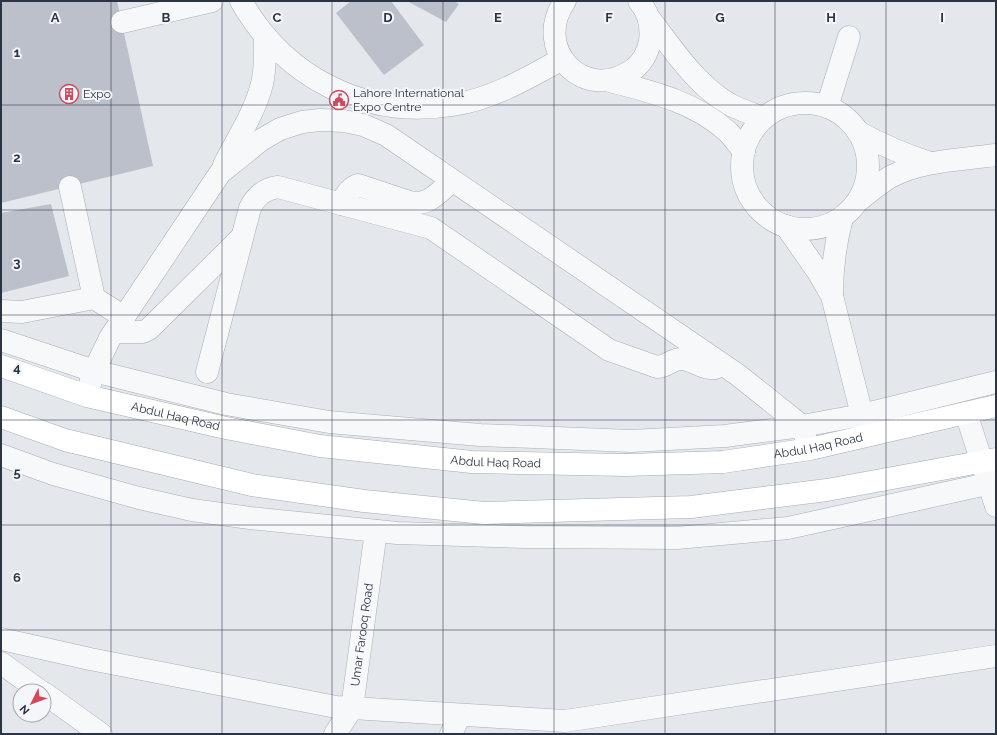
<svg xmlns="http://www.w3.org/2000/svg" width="997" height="735" viewBox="0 0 997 735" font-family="Raleway,sans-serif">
<rect width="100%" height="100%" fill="#e4e7ec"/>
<!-- building -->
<g fill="#bbc0ca">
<path d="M1,1H117L153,166L1,203Z"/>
<path d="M351,1H391L424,45L384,75L336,13Z"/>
<path d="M407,1H454L459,4L446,22Z"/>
<path d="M51,204L69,276L1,293V213Z"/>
</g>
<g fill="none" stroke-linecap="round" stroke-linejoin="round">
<!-- minor casing -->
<g stroke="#a9aeb7" stroke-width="23">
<g id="minor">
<path d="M241,1C285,78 365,119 453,105C492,99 528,78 562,59"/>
<path d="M565,1C532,48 583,103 631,71C641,65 648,53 650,41C652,26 649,13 639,1"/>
<path d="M649,18C673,49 695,84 729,104C740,110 752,114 764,118"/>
<path d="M122,22L212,1"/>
<path d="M610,81C652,92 695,102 728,132C734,138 738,145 744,151"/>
<circle cx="805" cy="166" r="63"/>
<path d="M827,107L849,37"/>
<path d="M858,132C882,145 905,155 930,163"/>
<path d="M224,165C237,139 255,112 262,84C266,68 265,53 265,37"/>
<path d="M70,187L94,298"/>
<path d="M858,201C869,192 879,184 890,177C922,160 961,160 996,155"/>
<path d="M340,204C345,197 349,188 358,185L409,202C428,207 439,192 452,181"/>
<path d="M786,226L818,272L832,296L862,415L865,429"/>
<path d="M832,295C832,268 835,244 842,218"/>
<path d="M1,311L22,312L94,298L124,317"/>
<path d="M114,332H143L149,329L242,237"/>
<path d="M1,340L94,371L226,404L329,422L480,435L631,441L725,436L802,426L862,415L996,382"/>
<path d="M207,372L250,208C256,196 264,189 278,187L431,228L609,350L657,367C666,367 672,359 681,359C690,359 697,365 705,367C708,368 712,368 715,368"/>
<path d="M90,384L94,371L110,338L220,173L261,140L280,129L302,122L320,120L344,121L363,125L386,135L738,375L802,426L805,435"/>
<path d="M966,413L996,506"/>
<path d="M1,455L53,474L139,498L192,510L250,518L397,533L524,537L677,538L788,528L996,482"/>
<path d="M1,639L90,659L336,707L565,721L996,656"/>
<path d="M1,663L40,691"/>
<path d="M44,693L101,734"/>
<path id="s1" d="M335,734L352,708L376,531"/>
<path d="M451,734L460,715"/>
</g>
</g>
<!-- major casing -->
<g stroke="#a3abb8" stroke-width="23">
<g id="major">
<path id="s2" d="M1,366L87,396L226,428L320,446L472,462L626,465L723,462L810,449L996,406"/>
<path d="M1,417L65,440L252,485L364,501L484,513L691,507L827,490L996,459"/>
</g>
</g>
<!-- minor -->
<use href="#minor" stroke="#f7f8fa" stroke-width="22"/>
<!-- major -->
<use href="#major" stroke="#fff" stroke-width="22"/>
</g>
<!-- grid -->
<path fill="none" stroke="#2b3445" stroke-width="1" stroke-opacity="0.55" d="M111,1V734M222,1V734M332,1V734M443,1V734M554,1V734M665,1V734M775,1V734M886,1V734M1,105H996M1,210H996M1,315H996M1,420H996M1,525H996M1,630H996"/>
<!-- icons -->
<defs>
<g id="building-ring" transform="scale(1)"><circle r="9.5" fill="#f4f6f9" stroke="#d1495b" stroke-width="1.5"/><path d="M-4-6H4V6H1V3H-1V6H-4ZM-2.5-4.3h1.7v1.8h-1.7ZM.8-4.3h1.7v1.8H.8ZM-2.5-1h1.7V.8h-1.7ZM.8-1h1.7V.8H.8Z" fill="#d1495b"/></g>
<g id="civic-ring" transform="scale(1)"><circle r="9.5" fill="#f4f6f9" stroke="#d1495b" stroke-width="1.5"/><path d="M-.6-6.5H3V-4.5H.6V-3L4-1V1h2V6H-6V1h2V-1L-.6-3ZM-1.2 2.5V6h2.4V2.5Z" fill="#d1495b"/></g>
</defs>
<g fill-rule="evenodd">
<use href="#building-ring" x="69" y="94"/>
<use href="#civic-ring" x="339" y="100"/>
</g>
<g text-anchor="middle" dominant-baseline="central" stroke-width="4" stroke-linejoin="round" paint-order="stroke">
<!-- poi labels -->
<g font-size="12" fill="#2b3445" stroke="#f4f6f9" text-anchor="start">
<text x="353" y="93">Lahore International<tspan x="353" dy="14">Expo Centre</tspan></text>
<text x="83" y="94">Expo</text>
</g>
<!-- street labels -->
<g font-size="12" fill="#2b3445" stroke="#f4f6f9">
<text stroke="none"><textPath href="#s2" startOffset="182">Abdul Haq Road</textPath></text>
<text stroke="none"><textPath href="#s2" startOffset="830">Abdul Haq Road</textPath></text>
<text stroke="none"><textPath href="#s2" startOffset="506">Abdul Haq Road</textPath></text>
<text stroke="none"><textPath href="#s1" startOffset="105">Umar Farooq Road</textPath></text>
</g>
</g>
<g font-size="13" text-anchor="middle" font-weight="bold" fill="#2b3445" stroke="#f4f6f9" stroke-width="4" stroke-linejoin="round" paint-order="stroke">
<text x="55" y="22">A</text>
<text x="166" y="22">B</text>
<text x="277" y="22">C</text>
<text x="388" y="22">D</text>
<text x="498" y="22">E</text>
<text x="609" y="22">F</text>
<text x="720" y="22">G</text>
<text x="831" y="22">H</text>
<text x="942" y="22">I</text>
<text x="17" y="57">1</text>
<text x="17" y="162">2</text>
<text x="17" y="267">3</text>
<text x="17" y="372">4</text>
<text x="17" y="477">5</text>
<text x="17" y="582">6</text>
</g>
<!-- border -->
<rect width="997" height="735" fill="none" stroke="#2b3445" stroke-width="4"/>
<!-- north arrow -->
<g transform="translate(32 703) rotate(228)"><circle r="19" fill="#f4f6f9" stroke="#a4a8b1"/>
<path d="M0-3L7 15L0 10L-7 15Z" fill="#d1495b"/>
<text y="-6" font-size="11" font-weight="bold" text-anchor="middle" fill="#2b3445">N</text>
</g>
</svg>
